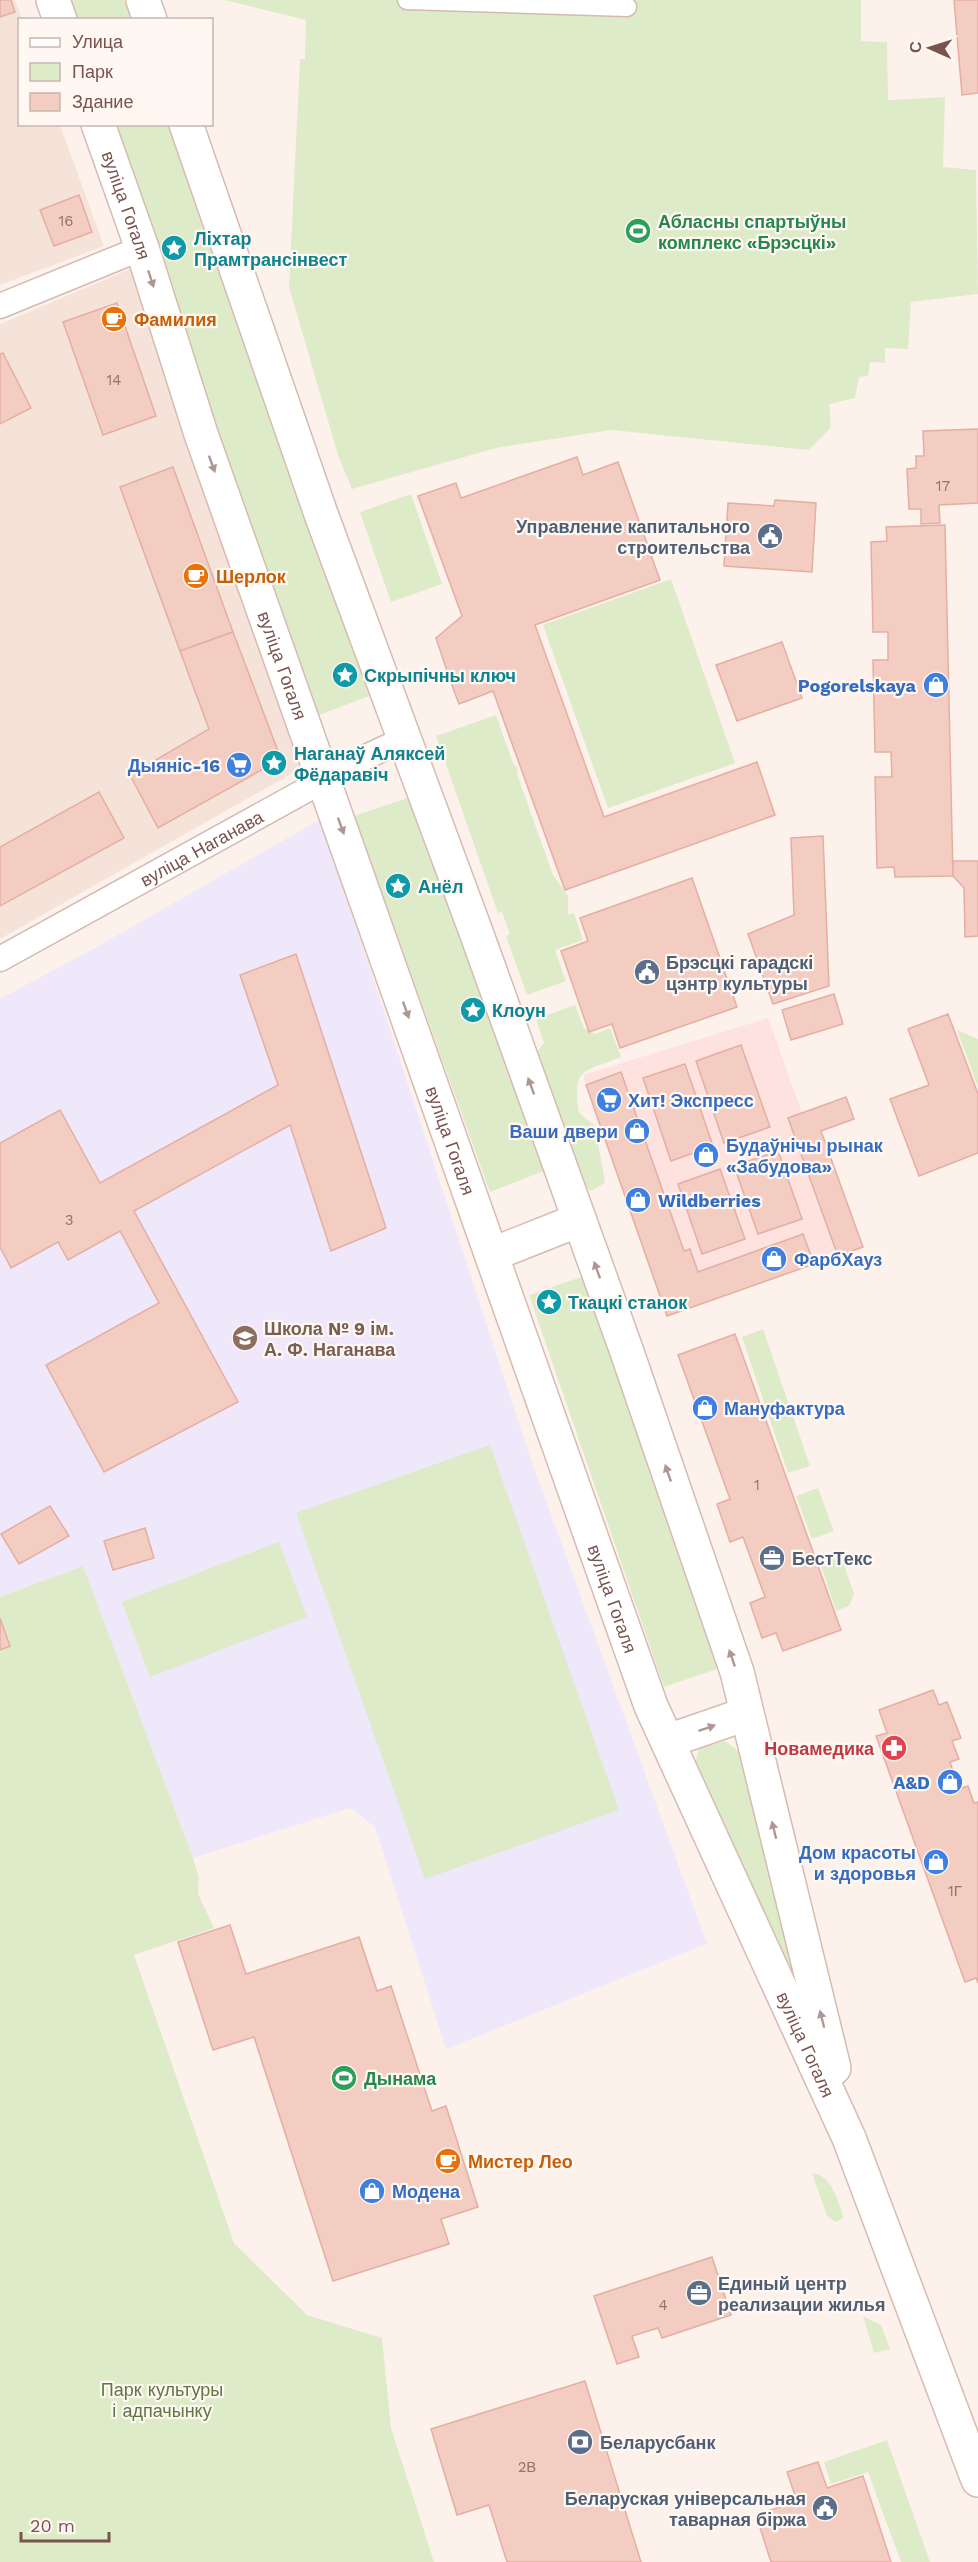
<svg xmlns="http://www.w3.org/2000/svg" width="978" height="2562" viewBox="0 0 978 2562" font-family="'Work Sans',sans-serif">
<rect width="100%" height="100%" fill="#fdf2eb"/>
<!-- residential -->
<g fill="#f5e3d9">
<path d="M0,0H15L22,19L20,20V124L60,125L104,246L0,285Z"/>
<path d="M137,266L305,766L0,939V324Z"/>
</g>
<!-- commercial -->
<path fill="#fde2df" d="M768,1018L802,1113L788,1118L838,1256L667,1316L583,1075Z"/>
<!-- education -->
<path fill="#efe7fa" d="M321,819L529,1454L707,1944L446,2049L375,1827L350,1808L193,1858L83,1566L0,1597V999L102,944Z"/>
<!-- green -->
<g fill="#deebc8">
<path d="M64,0H124L131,19H71Z"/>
<path d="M225,0H861V41L887,42L888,100L945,97L943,167L976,170L978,294L911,302L908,349L885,348V363L870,362L868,376L859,377L855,398L829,404L831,427L809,450L611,430L496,448L352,489L338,455L289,287L300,59H305L306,20Z"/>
<path d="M108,125H168L369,696L314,717Z"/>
<path d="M411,494L442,584L391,602L360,512Z"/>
<path d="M671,579L735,763L608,808L543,625Z"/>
<path d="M496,715L513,763L518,769L517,774L553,875L568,896V914L574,913L583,940L555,950L566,981L527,995L506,936L510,934L502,912L498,913L436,736Z"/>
<path d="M413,796L546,1170L490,1192L354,816Z"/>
<path d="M575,1005L584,1028L595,1034L610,1028L621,1057C582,1073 572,1067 579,1113L595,1126L605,1183L590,1191L577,1174L533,1057L544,1043L536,1019Z"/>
<path d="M957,1030L978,1039V1087Z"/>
<path d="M584,1276L717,1669L664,1687L529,1295Z"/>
<path d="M763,1329L810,1466L788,1473L742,1337Z"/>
<path d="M490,1445L619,1810L425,1879L296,1513Z"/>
<path d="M818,1488L834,1531L812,1539L796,1496Z"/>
<path d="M279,1542L307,1617L150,1677L122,1602Z"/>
<path d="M839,1550L854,1594L849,1606L836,1611L818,1557Z"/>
<path d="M83,1566L193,1858L199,1877L198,1894L214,1928L134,1955L234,2243L307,2315L382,2338L391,2428L434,2562H0V1597Z"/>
<path d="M726,1741L739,1752L794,1956L801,1991L695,1764L699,1748Z"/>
<path d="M812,2173C833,2176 837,2200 844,2218L835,2222L827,2216Z"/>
<path d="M863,2316L881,2325L890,2349L874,2353Z"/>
<path d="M887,2440L930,2562H901L868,2472L831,2484L824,2462Z"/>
</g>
<!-- building -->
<g fill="#f3ccc2" stroke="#e5aea2" stroke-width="1.5">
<path d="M0,0H11L15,12L0,17Z"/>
<path d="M954,0H978V93L962,95Z"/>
<path d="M79,195L92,232L54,246L40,210Z"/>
<path d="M117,303L156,416L103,435L63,322Z"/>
<path d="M3,353L31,408L0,424V354Z"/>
<path d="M978,429V503L939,505L940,523L921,524V509H909L907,469L916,468V456H924L923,431Z"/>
<path d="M577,457L583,475L618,462L660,580L535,625L604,817L757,762L775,815L565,890L493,691L459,704L450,680L436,638L462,616L418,496L456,483L461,498Z"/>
<path d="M173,467L233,632L180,651L120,487Z"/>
<path d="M775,500L816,503L812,572L724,566L728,503L774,506Z"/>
<path d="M945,525L953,876L895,877L894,867L877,868L875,777H892L891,752H875L873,660H888V632H873L871,542L887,541L886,527Z"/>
<path d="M233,632L281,759L158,828L130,775L209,729L180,651Z"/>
<path d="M782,642L802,698L737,721L716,665Z"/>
<path d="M99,792L124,838L0,906V847Z"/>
<path d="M823,836L829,986L773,1004L748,934L794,915L791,838Z"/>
<path d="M953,861H978V936L965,937L964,888L953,876Z"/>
<path d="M692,878L737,1007L620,1048L612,1024L589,1032L561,951L588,941L580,918Z"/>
<path d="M296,954L386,1228L331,1251L290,1125L134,1211L238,1402L104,1472L46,1365L159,1303L120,1231L68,1260L58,1242L11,1268L0,1247V1143L60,1110L100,1183L278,1085L240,975Z"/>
<path d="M834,994L843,1024L791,1040L782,1010Z"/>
<path d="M948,1014L978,1094V1153L919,1176L890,1099L929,1085L908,1029Z"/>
<path d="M741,1045L770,1127L724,1143L696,1061Z"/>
<path d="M685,1064L713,1146L671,1161L643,1078Z"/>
<path d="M621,1072L684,1251L690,1249L698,1272L803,1234L814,1264L667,1316L586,1085Z"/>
<path d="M846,1097L854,1119L821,1131L863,1247L838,1256L788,1118Z"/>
<path d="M778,1151L802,1219L758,1234L734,1166Z"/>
<path d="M720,1169L745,1239L702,1254L678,1184Z"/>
<path d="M735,1334L841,1630L783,1651L776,1633L762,1638L750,1603L765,1597L743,1537L730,1542L717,1504L730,1499L678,1355Z"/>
<path d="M50,1506L69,1536L19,1564L1,1534Z"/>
<path d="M145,1528L154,1558L113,1570L104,1541Z"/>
<path d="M0,1618L10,1646L0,1650Z"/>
<path d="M933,1690L939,1705L947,1702L961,1738L952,1741L959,1759L950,1762L959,1789L968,1786L974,1803L978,1802V1983L976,1978L965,1982L876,1736L887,1733L879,1710Z"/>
<path d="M230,1925L246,1974L359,1937L377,1991L391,1986L432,2111L446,2106L478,2207L441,2219L449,2244L333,2281L254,2037L213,2050L178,1942Z"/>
<path d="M712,2257L731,2315L662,2338L658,2328L632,2336L639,2357L617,2364L594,2296Z"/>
<path d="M585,2381L641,2562H507L489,2505L457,2515L431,2429Z"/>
<path d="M818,2462L827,2488L863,2476L891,2562H771L756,2515L797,2501L787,2472Z"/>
</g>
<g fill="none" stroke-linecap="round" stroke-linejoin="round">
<!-- pedestrian casing -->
<g stroke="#d3bab2" stroke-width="21">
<path id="pedestrian" d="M407,0L627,7"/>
</g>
<!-- minor casing -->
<g stroke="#d3bab2" stroke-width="27">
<g id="minor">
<path d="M0,306L142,248"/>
<path id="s1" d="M0,959L366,757L404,739"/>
</g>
</g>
<!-- secondary casing -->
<g stroke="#d7bbb2" stroke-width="36">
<g id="secondary">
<path d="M53,0L60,20"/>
<path d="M143,0L150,20"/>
<path id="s2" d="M98,124L142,248L201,434L651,1706L849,2138L978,2480"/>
<path d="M186,124L321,514L476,932L627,1352L737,1672L834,2068"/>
<path d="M493,1254L579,1220"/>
<path d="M668,1741L746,1714"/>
</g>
</g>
<!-- pedestrian -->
<use href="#pedestrian" stroke="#fff" stroke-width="18"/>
<!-- minor -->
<use href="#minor" stroke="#fff" stroke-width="24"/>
<!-- secondary -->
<use href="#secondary" stroke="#fff" stroke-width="33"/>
</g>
<!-- one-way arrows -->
<defs><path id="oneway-solid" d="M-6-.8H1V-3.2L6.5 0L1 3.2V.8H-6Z" transform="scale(1.5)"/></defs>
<g fill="#af9894">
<use href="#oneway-solid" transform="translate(151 279) rotate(72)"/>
<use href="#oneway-solid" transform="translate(212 464) rotate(70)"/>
<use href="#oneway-solid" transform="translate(341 826) rotate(70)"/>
<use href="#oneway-solid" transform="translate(406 1010) rotate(70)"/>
<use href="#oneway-solid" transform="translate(531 1086) rotate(-110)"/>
<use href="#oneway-solid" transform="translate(597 1270) rotate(-110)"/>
<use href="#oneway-solid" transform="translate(668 1473) rotate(-109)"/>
<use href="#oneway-solid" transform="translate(732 1658) rotate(-109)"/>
<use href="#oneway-solid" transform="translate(707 1728) rotate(-19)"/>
<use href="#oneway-solid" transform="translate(774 1830) rotate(-104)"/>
<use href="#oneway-solid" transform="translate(822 2019) rotate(-104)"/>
</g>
<!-- icons -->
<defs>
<g id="stadium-disc" transform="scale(1.35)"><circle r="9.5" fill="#2e9e5b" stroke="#fff7f2"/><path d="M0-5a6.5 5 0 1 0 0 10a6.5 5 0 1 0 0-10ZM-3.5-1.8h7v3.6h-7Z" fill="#fff"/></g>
<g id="sight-disc" transform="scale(1.35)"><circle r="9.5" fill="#0f9aa8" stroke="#fff7f2"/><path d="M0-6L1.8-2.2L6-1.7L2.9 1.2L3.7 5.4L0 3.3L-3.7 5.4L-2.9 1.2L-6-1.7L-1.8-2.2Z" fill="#fff"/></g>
<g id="cafe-disc" transform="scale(1.35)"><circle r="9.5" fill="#e8710a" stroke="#fff7f2"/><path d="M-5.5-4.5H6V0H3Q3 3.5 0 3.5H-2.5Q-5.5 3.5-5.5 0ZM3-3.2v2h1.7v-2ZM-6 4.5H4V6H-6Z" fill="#fff"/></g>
<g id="civic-disc" transform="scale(1.35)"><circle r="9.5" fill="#5c6f8a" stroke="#fff7f2"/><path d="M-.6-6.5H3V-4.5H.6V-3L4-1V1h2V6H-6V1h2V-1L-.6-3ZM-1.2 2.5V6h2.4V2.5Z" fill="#fff"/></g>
<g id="shop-disc" transform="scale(1.35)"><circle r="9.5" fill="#3f7fe0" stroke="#fff7f2"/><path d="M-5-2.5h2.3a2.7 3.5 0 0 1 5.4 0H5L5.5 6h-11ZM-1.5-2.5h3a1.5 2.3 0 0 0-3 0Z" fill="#fff"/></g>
<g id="supermarket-disc" transform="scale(1.35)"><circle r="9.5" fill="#3f7fe0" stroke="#fff7f2"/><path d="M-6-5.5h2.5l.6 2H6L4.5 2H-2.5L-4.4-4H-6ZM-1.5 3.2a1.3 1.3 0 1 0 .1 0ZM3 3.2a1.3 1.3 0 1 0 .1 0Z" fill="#fff"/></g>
<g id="school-disc" transform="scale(1.35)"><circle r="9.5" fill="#8d6e63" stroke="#fff7f2"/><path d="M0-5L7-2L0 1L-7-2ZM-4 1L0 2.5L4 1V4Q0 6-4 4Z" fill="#fff"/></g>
<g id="office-disc" transform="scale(1.35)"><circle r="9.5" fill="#5c6f8a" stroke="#fff7f2"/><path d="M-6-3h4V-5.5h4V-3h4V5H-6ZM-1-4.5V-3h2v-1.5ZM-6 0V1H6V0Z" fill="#fff"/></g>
<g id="pharmacy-disc" transform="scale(1.35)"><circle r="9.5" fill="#e0444e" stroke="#fff7f2"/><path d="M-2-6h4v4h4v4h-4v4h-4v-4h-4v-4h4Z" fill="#fff"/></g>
<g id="bank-disc" transform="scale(1.35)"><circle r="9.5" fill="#5c6f8a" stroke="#fff7f2"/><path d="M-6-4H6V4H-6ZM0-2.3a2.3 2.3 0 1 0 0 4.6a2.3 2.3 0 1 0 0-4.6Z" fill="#fff"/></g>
</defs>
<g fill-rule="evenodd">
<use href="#stadium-disc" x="638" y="231"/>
<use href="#sight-disc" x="174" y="248"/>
<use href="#cafe-disc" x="114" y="319"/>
<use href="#civic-disc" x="770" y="536"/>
<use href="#cafe-disc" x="196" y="576"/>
<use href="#sight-disc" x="345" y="675"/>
<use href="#shop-disc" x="936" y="685"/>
<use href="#sight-disc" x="274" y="763"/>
<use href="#supermarket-disc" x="239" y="765"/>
<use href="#sight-disc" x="398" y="886"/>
<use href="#civic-disc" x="647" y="972"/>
<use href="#sight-disc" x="473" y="1010"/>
<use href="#supermarket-disc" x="609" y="1100"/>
<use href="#shop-disc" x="637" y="1131"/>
<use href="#shop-disc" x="706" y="1155"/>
<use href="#shop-disc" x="638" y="1200"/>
<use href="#shop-disc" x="774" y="1259"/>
<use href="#sight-disc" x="549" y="1302"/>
<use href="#school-disc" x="245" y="1338"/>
<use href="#shop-disc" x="705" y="1408"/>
<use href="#office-disc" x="772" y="1558"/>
<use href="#pharmacy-disc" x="894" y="1748"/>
<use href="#shop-disc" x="950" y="1782"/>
<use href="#shop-disc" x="936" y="1862"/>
<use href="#stadium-disc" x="344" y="2078"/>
<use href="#cafe-disc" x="448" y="2161"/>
<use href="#shop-disc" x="372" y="2191"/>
<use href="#office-disc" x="699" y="2293"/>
<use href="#bank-disc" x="580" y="2442"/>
<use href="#civic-disc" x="825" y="2508"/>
</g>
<g text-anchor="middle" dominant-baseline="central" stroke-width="4.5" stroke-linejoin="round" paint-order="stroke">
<!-- number labels -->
<g font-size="15" fill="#98726a">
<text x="66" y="221">16</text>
<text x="114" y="380">14</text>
<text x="943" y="486">17</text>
<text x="69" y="1220">3</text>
<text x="757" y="1485">1</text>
<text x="955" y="1891">1Г</text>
<text x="663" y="2305">4</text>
<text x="527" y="2467">2В</text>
</g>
<!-- street labels -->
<g font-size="18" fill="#79544d" stroke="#fff7f2">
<text stroke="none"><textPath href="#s2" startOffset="86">вуліца Гогаля</textPath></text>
<text stroke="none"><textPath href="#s2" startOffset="572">вуліца Гогаля</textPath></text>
<text stroke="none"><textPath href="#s1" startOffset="230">вуліца Наганава</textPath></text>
<text stroke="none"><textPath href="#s2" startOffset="1076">вуліца Гогаля</textPath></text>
<text stroke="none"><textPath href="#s2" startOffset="1562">вуліца Гогаля</textPath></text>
<text stroke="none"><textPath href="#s2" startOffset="2048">вуліца Гогаля</textPath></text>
</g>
<!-- leisure labels -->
<g font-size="18" font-weight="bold" fill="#27864d" stroke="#fff7f2" text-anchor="start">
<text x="658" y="221">Абласны спартыўны<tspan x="658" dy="21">комплекс «Брэсцкі»</tspan></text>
<text x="364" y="2078">Дынама</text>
</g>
<!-- culture labels -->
<g font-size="18" font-weight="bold" fill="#0d838f" stroke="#fff7f2" text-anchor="start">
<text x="194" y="238">Ліхтар<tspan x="194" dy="21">Прамтрансінвест</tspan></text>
<text x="364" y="675">Скрыпічны ключ</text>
<text x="294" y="753">Наганаў Аляксей<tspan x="294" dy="21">Фёдаравіч</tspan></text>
<text x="418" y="886">Анёл</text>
<text x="492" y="1010">Клоун</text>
<text x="568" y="1302">Ткацкі станок</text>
</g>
<!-- food labels -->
<g font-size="18" font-weight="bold" fill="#c56008" stroke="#fff7f2" text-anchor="start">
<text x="134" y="319">Фамилия</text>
<text x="216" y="576">Шерлок</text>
<text x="468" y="2161">Мистер Лео</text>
</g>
<!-- service labels -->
<g font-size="18" font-weight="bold" fill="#4e5e75" stroke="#fff7f2" text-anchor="start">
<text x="750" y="526" text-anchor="end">Управление капитального<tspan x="750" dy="21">строительства</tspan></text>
<text x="666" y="962">Брэсцкі гарадскі<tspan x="666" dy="21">цэнтр культуры</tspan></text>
<text x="792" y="1558">БестТекс</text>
<text x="718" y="2283">Единый центр<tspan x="718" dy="21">реализации жилья</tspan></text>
<text x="600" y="2442">Беларусбанк</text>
<text x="806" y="2498" text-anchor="end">Беларуская універсальная<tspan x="806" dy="21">таварная біржа</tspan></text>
</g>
<!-- shop labels -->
<g font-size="18" font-weight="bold" fill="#366cbe" stroke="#fff7f2" text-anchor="start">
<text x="916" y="685" text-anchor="end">Pogorelskaya</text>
<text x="220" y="765" text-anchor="end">Дыяніс-16</text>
<text x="628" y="1100">Хит! Экспресс</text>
<text x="618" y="1131" text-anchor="end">Ваши двери</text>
<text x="726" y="1145">Будаўнічы рынак<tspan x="726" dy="21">«Забудова»</tspan></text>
<text x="658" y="1200">Wildberries</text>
<text x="794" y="1259">ФарбХауз</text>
<text x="724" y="1408">Мануфактура</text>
<text x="930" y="1782" text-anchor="end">A&amp;D</text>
<text x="916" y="1852" text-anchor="end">Дом красоты<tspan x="916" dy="21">и здоровья</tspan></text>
<text x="392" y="2191">Модена</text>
</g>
<!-- education labels -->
<g font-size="18" font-weight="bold" fill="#785e54" stroke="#fff7f2" text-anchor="start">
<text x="264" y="1328">Школа № 9 ім.<tspan x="264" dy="21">А. Ф. Наганава</tspan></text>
</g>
<!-- health labels -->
<g font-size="18" font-weight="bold" fill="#be3a42" stroke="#fff7f2" text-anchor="end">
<text x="874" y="1748">Новамедика</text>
</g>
<!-- park labels -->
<g font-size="18" fill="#5d7941" stroke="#fff7f2">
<text x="162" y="2389">Парк культуры<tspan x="162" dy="21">і адпачынку</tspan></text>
</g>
</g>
<!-- legend -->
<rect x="18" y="18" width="195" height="108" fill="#fff7f2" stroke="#c9b6b0" stroke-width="1.5"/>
<rect x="30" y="38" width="30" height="9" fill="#ffffff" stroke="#c9b6b0" stroke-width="1.5"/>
<text x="72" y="48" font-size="18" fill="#79544d">Улица</text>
<rect x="30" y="63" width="30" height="18" fill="#deebc8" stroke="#c9b6b0" stroke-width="1.5"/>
<text x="72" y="78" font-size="18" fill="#79544d">Парк</text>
<rect x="30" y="93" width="30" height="18" fill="#f3ccc2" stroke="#c9b6b0" stroke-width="1.5"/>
<text x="72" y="108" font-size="18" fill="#79544d">Здание</text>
<!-- north arrow -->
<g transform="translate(930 48) rotate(273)" stroke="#fff7f2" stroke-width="4.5" paint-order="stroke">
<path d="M0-4.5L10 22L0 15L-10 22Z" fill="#79544d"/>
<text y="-9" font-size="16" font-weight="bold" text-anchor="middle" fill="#79544d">С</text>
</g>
<!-- scale -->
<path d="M21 2532v9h88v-9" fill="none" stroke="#79544d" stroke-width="3"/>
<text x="30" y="2532" font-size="18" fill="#79544d" stroke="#fff7f2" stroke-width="4.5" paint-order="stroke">20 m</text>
</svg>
